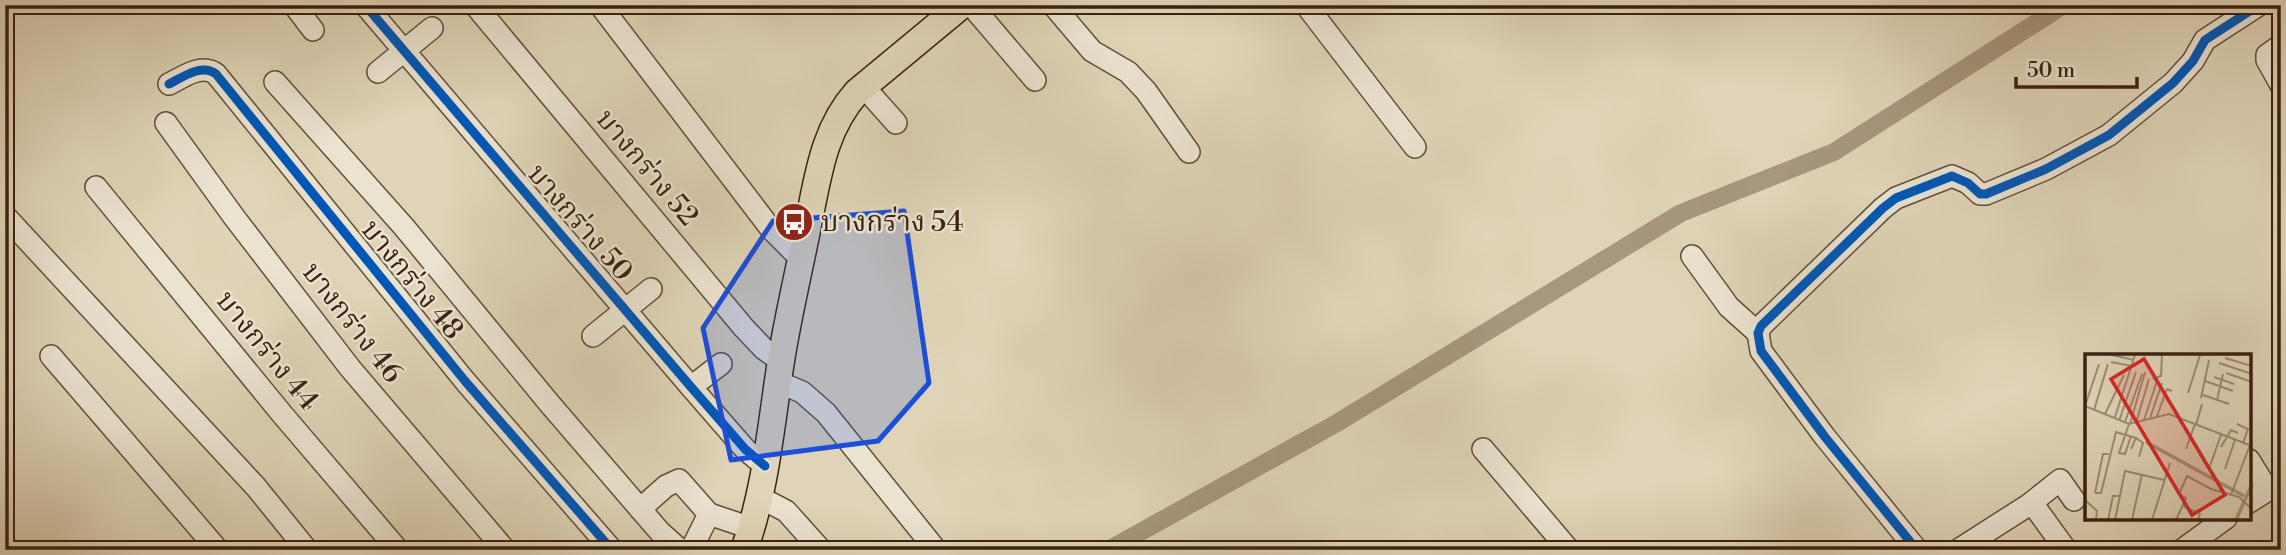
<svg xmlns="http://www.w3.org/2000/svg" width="2286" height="555" viewBox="0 0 2286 555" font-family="'Libre Bodoni','Noto Serif Thai',serif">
<rect width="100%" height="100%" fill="#dfd4b7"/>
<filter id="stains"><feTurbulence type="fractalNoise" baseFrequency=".00286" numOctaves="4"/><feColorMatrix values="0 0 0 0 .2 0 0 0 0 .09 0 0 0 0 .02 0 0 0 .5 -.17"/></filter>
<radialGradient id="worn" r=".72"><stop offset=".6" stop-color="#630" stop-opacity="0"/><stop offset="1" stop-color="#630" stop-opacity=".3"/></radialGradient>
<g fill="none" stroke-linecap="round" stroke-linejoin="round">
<!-- canal -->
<path stroke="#a7977e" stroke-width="18" d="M1108,550L1337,423L1681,213L1834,152L2064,5"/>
<!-- minor casing -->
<g stroke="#634e3a" stroke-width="24">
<g id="minor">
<path d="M294,5L313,30"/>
<path d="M365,5L691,387L745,449L765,466"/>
<path d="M475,5L744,328L764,349L781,361"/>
<path d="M600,5L771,229L800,258"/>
<path d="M971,5L1035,80"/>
<path d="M1053,5L1092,51L1128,72L1146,91L1189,152"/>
<path d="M1306,5L1415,147"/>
<path d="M2281,45L2267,55V60L2281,85"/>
<path d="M378,72L432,28"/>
<path d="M275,82L404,227L549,403L660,532L680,550"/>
<path d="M169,84C183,77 202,63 216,74L465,381L612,550"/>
<path d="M864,87L896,123"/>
<path d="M166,123L234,217L350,368L505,550"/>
<path d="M96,187L282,414L398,550"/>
<path d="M5,216L256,487L307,550"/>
<path d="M1692,256L1729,307L1758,333"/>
<path d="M593,336L651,289"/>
<path d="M51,356L218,550"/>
<path d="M778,382L802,392L826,413L936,550"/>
<path d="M691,387L721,364"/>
<path d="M1483,449L1569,550"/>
<path d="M2249,460L2267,489"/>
<path d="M759,497L786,511L821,550"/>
<path d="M2249,502L2281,482"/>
<path d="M2030,504L2060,480L2074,500"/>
<path d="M640,509L666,486L679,480L709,514L751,528"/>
<path d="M691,550L709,514"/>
<path d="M1917,550L1825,437L1761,351L1758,333L1761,326L1883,208L1896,198L1952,176L1968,183L1980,194H1986L2046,169L2109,135L2173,83L2193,61L2205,40L2259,5"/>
<path d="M1958,550L2030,504L2035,507L2066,550"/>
<path d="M2182,550L2226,518"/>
</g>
</g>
<!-- major casing -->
<g stroke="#3a2110" stroke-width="29">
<path id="major" d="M744,550C766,490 771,424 781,361C788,316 799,271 808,225C818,177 823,130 857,92L962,5"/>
</g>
<!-- minor -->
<use href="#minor" stroke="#eae3d0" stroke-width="21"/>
<!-- major -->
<use href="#major" stroke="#dfd4b7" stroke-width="26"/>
<!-- cycleway casing -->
<g stroke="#eae3d0" stroke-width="13">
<g id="cycleway">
<path d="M365,5L691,387L745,449L765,466"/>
<path d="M169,84C183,77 202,63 216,74L465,381L612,550"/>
<path d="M1917,550L1825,437L1761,351L1758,333L1761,326L1883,208L1896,198L1952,176L1968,183L1980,194H1986L2046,169L2109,135L2173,83L2193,61L2205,40L2259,5"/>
</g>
</g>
<!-- cycleway -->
<use href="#cycleway" stroke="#0057b8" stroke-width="9"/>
</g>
<!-- marked area -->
<path fill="#1d4ed8" fill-opacity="0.2" stroke="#1d4ed8" stroke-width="5" stroke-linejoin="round" d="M904,211L929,383L878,441L731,460L703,328L773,221Z"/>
<!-- icons -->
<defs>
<g id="bus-disc" transform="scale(2.0125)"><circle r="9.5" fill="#8f2418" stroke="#eae3d0"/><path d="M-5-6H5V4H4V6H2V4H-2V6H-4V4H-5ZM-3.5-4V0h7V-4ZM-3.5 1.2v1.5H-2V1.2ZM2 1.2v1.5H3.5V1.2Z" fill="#fff"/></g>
</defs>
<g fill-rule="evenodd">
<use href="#bus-disc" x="794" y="222"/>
</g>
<g text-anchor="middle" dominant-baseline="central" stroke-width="5" stroke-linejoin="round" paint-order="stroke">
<!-- street labels -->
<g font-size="28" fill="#3a2110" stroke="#eae3d0">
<text transform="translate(647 168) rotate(50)">บางกร่าง 52</text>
<text transform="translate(580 223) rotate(49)">บางกร่าง 50</text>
<text transform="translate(412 280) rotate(51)">บางกร่าง 48</text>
<text transform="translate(352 323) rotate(52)">บางกร่าง 46</text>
<text transform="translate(267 351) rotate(51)">บางกร่าง 44</text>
</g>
<!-- poi labels -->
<g font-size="28" fill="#3a2110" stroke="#eae3d0" text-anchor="start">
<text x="821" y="222">บางกร่าง 54</text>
</g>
</g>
<!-- overview -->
<g transform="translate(2085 354)">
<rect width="166" height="166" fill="#dfd4b7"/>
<path fill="none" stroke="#a7977e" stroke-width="3.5" d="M61,88L159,142M151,166L167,130"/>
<path fill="none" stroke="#9d8c74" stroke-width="2" d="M27,1L49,6M140,4L167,12M26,8L47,12M134,9L167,20M141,19L167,28M129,23L149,30M68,25L76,22L77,1M120,27L148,37M103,39L115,1M118,41L144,50M116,44L124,6M132,46L138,20M0,52L14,10M0,52L44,70L84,60L167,92M9,56L23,10M20,60L39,21M72,62L82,35L87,37M30,63L50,1M65,64L77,29M59,66L72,27M34,67L51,18M40,68L57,20M51,69L64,25M44,70L34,99L40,100L46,82M45,70L60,18M152,70L163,75L158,89M111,71L117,50M51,84L58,89L54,103M136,93L146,76L153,79M101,95L110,70M125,112L136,81M140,115L150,86M10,139H16L31,78L51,84L46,95M10,139L18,100H24M146,141L165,91M0,146L12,157L11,166M98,152L115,160L113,166M23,166L28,142H34M30,166L40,117L79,126M47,166L57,120M67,166L85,109M91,166L101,144L94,140L102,122L126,135L154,143L167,155"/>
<path fill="#d62828" fill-opacity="0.15" stroke="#d62828" stroke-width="3.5" d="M59,5L140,141L107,161L26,25Z"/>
<rect width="166" height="166" fill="none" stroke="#3a2110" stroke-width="3.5"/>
</g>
<!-- margin -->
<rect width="2286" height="555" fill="none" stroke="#dfd4b7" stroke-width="28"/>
<rect x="7" y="7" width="2272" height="541" fill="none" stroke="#3a2110" stroke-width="3.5"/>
<rect x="14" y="14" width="2258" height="527" fill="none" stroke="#3a2110" stroke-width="2"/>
<!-- scale -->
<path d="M2016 77v10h121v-10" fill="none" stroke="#3a2110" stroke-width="3.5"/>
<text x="2027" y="77" font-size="21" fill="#3a2110" stroke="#eae3d0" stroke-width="5" paint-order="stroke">50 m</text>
<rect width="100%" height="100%" filter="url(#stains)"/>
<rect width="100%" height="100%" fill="url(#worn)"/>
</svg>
